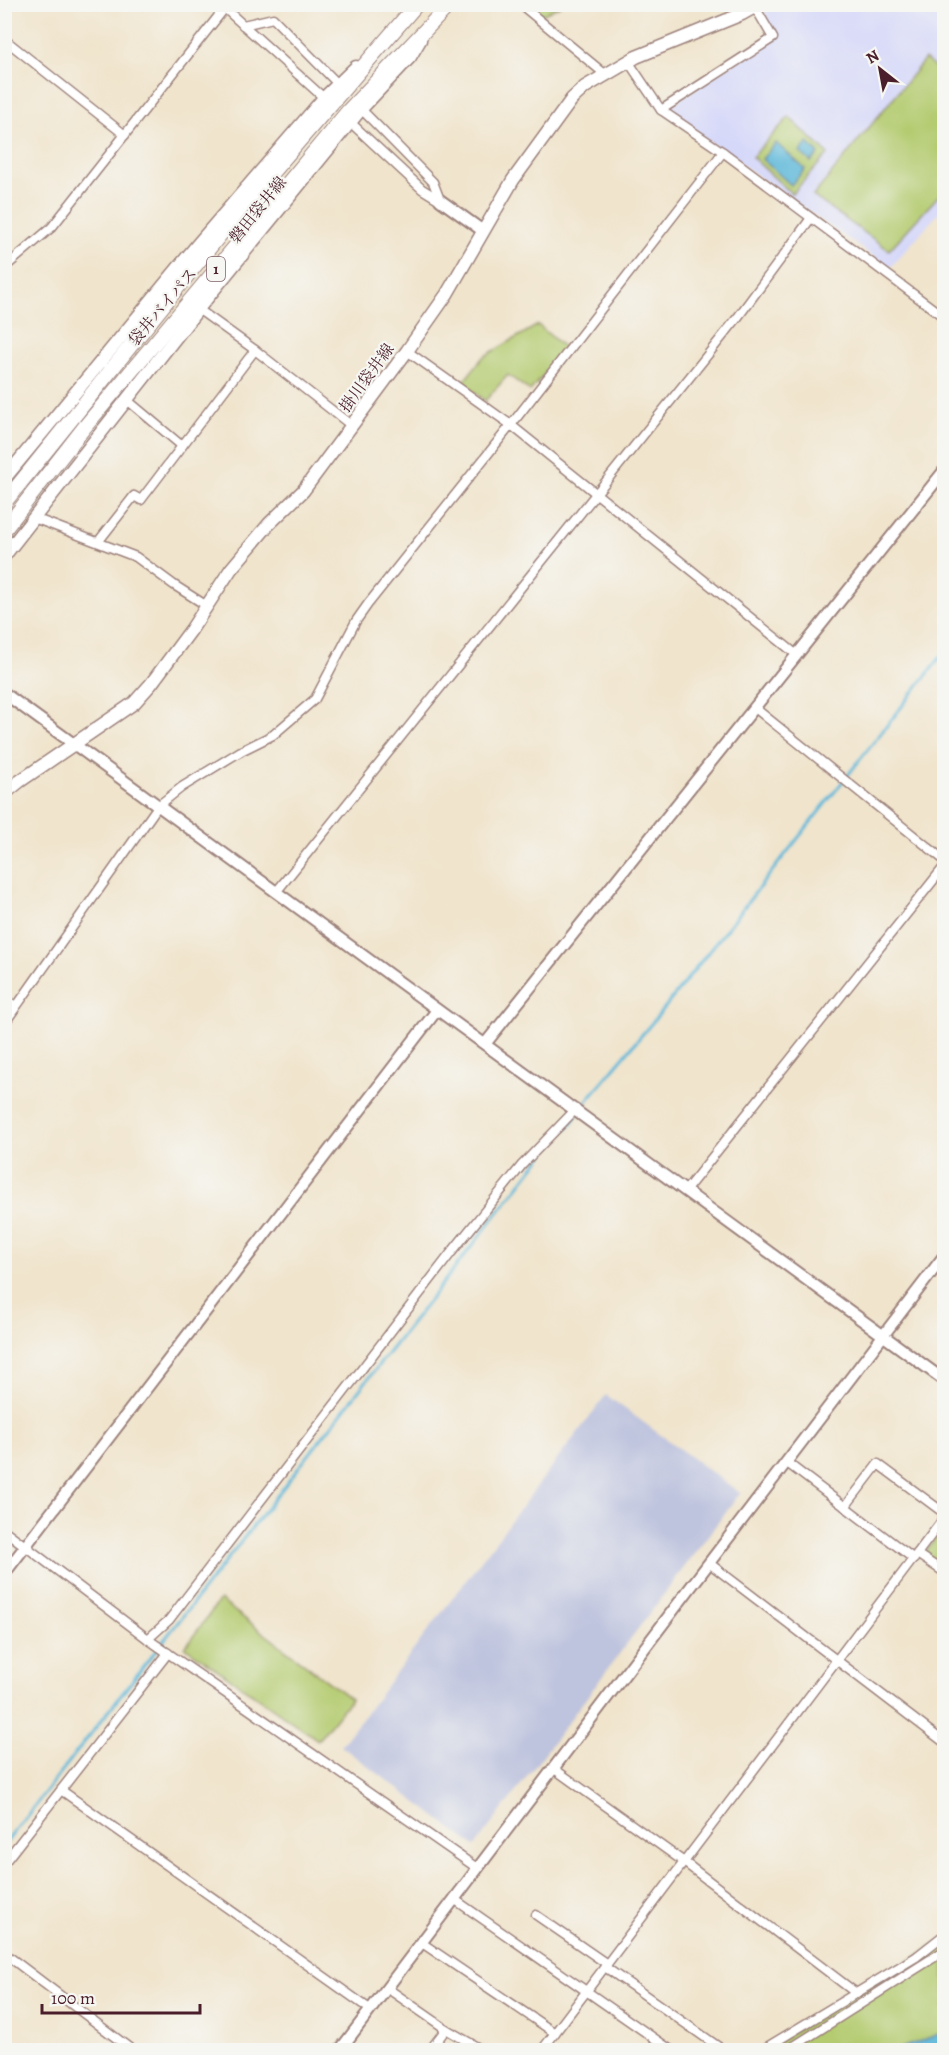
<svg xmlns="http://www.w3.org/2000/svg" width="949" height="2055" viewBox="0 0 949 2055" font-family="Alegreya,'Noto Serif JP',serif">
<rect width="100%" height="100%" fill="#f6f6f2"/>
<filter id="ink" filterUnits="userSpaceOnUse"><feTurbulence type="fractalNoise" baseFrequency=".0167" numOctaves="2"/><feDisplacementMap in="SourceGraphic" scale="12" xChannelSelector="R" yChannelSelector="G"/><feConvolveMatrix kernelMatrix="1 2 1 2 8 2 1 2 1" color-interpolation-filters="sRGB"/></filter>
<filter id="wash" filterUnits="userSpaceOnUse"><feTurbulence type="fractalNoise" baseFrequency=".008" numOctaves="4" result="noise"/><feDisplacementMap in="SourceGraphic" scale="24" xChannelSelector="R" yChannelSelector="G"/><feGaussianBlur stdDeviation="1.35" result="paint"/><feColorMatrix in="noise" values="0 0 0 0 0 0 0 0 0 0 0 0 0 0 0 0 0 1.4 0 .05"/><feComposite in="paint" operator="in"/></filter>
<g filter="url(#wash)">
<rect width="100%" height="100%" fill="#f0e4cc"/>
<!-- built -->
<path fill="#d6d8f9" d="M773,5H944V54L938,61L944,67V207L890,268L664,110L772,38L764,12Z"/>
<!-- industrial -->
<path fill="#bec3de" d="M606,1395L740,1493L475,1846L341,1746Z"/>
<!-- green -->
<g fill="#b4cb6f" stroke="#7f754d" stroke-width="1.5">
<path d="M525,5H561L540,16Z"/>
<path d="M925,59L944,76V190L889,250L813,196Z"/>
<path d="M789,117L828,154L792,194L752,157Z"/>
<path d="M538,325L566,349L530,391L508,375L485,401L463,382L483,357Z"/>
<path d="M944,1528V1567L925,1552Z"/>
<path d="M220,1600L351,1699L318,1740L185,1647Z"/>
<path d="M944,1939V2050H765Z"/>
</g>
<!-- water -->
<g fill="#5bb7d9" stroke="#526b82" stroke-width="1.5">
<path d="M776,143L805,169L791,185L762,159Z"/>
<path d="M808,143L819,154L811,162L800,152Z"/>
<path d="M944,2032V2050H897Z"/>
</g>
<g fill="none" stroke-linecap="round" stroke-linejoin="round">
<!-- stream -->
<path stroke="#5bb7d9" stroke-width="3" d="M4,1845L557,1137L570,1125L589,1098L666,1006L944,653"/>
</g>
</g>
<g filter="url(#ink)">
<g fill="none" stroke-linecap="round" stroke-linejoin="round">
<!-- minor casing -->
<g stroke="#9d827c" stroke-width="11">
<g id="minor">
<path d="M220,4L324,98"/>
<path d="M520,4L606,75"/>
<path d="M243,25L273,18L338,84"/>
<path d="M4,39L125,135"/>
<path d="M628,61L661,110L723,152L944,317"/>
<path d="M361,109L433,182L440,200"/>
<path d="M661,110L773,38L755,7"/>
<path d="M350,122L422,189L440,200"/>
<path d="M4,268L52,227L228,4"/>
<path d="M198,309L255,350L352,426"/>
<path d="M407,351L511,425L797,655"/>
<path d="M126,399L182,446"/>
<path d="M34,518L136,557L174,585L207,606"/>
<path d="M98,542L134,496L141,500L255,350"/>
<path d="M755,708L944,860"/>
<path d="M277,891L738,317L811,218"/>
<path d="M4,999L16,1006"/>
<path d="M4,1024L158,806L182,787L241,751L273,735L315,699L356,621L368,604L511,425L723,152"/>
<path d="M686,1190L944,867"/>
<path d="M786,1462L914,1559"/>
<path d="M845,1507L878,1464L944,1513"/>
<path d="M4,1530L152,1642L477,1868"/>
<path d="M917,1554L944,1572"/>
<path d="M709,1563L944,1742"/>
<path d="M148,1639L169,1620L451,1253L522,1165L576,1109"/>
<path d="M553,1768L684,1862L856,1993"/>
<path d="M61,1790L371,2010"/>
<path d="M4,1863L168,1653"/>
<path d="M454,1899L671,2050"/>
<path d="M536,1915L607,1964"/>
<path d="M422,1943L555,2033"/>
<path d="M4,1953L132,2050"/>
<path d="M605,1967L723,2050"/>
<path d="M387,1988L446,2029L482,2050"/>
<path d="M430,2050L446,2029"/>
<path d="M542,2050L944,1518"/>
<path d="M762,2050L916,1957L944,1935"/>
<path d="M788,2050L944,1951"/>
</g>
</g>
<!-- tertiary casing -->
<g stroke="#9d827c" stroke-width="14">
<g id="tertiary">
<path d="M440,200L483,231"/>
<path d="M4,693L944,1380"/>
<path d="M485,1044L944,471"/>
<path d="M4,1574L437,1010"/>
<path d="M340,2050L709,1563L944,1256"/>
</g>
</g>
<!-- secondary casing -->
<g stroke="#9d827c" stroke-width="15">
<g id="secondary">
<path d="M4,479L198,244L324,98L356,67"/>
<path d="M4,556L198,309L361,109L410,57L420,40"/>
<path d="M4,794L20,781L134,703L151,684L191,630L231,569L269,524L303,491L407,351L447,294L513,180L572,99L585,87L636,57L742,14L760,4"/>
</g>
</g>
<!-- trunk casing -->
<g stroke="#9d827c" stroke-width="16">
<g id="trunk">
<path d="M4,503L244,205L417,4"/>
<path d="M4,530L83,429L349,110L450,4"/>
</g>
</g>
<!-- minor -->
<use href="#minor" stroke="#fff" stroke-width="8"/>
<!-- tertiary -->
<use href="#tertiary" stroke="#fff" stroke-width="10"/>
<!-- secondary -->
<use href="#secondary" stroke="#fff" stroke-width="12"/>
<!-- trunk -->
<use href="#trunk" stroke="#fff" stroke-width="14"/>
</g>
</g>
<g text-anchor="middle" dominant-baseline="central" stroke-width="4.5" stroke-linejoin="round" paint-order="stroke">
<!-- shield labels -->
<rect fill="#f6f6f2" stroke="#7e6067" stroke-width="1.5" x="207" y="257" width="18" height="24" rx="4.5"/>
<g font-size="15" font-weight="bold" fill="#4a1f2b">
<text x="216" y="269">1</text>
</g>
<!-- street labels -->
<g font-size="16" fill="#4a1f2b" stroke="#f6f6f2">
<text transform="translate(258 210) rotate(-51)">磐田袋井線</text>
<text transform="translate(163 307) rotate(-50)">袋井バイパス</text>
<text transform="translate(367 378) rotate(-54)">掛川袋井線</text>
</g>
</g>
<!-- margin -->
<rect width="949" height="2055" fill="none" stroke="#f6f6f2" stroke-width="24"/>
<!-- north arrow -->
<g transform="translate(880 69) rotate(329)" stroke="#f6f6f2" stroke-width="4.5" paint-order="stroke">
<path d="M0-4.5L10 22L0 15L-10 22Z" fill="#4a1f2b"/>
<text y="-9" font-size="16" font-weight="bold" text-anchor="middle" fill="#4a1f2b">N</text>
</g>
<!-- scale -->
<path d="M42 2004v9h158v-9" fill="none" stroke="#4a1f2b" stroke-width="3"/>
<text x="51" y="2004" font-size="18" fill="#4a1f2b" stroke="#f6f6f2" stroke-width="4.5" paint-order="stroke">100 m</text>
</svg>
